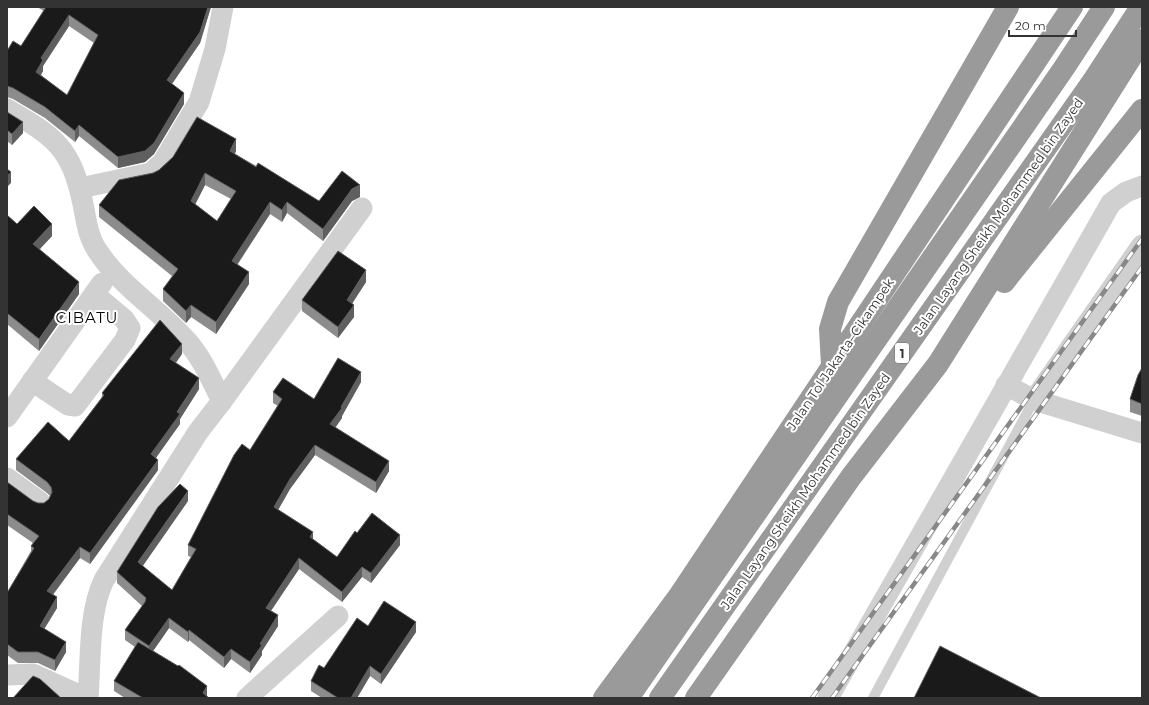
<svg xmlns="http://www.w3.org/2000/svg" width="1149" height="705" viewBox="0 0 1149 705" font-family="Montserrat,sans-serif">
<rect width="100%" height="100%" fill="#fff"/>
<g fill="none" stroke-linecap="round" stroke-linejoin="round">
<!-- lane -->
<path stroke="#d0d0d0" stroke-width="10" d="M873,698L1034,400"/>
<!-- street -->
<g stroke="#d0d0d0" stroke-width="21">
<path d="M7,109C55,137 71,147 83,204C86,219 88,237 97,250C120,286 159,309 187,341C203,359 211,380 222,401L198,432L104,580C88,613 91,661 88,698"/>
<path d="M80,188L151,173L163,162L199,102L215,49L223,7"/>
<path d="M32,381L68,405L75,406L125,340L130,328L124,319L94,294"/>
<path d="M1006,385L1034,400L1142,433"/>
<path d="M1034,400L1142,245"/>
<path d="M222,401L362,208"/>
<path d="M7,417L102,283"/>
<path d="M7,478L40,502"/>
<path d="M7,675L33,674L86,698"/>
<path d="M247,698L338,616"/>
<path d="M828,698L1111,203L1126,192L1142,186"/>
</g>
<!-- highway -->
<g stroke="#9a9a9a" stroke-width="22">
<path d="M1004,282L1142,110"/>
<path d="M832,365L830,329L838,302L1008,7"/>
<path d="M604,698L679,596L1072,7"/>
<path d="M628,698L1064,68L1104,7"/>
<path d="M660,698L1095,78L1141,7"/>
<path d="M696,698L851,477L938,364L1142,40"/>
</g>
<!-- rail casing -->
<g stroke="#888" stroke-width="4.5">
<g id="rail">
<path d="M812,698L1142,239"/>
<path d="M832,698L1142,267"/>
</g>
</g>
<!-- rail -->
<use href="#rail" stroke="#fff" stroke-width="3" stroke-dasharray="9" stroke-linecap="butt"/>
</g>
<!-- wall -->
<g fill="#8c8c8c" fill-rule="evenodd">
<path d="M37,7H211L200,43L172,84L184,104L154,154L145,162L118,168L79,136L75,142L45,118L13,99L7,97V51L21,46L44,11ZM69,26L94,43L67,95L41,75L43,71V66Z"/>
<path d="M7,112L23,133L12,145L7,141Z"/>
<path d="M236,151L235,154L319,201L360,197L352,201L323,241L287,213L282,222L270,214L238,264L249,284L216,334L191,317L186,323L163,301V289L172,276L99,217V205L153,173ZM205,185L231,199L217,221L195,204Z"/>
<path d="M7,215L17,224L52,236L40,249L79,294L39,351L7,324Z"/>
<path d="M366,282L352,304L354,317L338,338L302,311V300Z"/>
<path d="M182,354L176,363L199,389L180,419V424L155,458L158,470L90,564L80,558L53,595L57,608L44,629L66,652L55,671L38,663H18L7,655V593L31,551V546L33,543L7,525V482L33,501L38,503H44L49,499L50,496L47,493L16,470V459L69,441L102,397V393Z"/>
<path d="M1142,368V416L1130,412V399Z"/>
<path d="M361,382L342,416V418L335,428L389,471L376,493L315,455L290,489L278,510L313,539L337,557L357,533L400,545L371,583L362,577L342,602L299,569L271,611L278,626L262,651V655L250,673L231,659L224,668L189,640L188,642L169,628L153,651L209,698H125L114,691V681L135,647L125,640V630L142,606L117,583V572L188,501L142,566L172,590L191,557L188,556V545L250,450L278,406L273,403V392L314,399Z"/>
<path d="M368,626L416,632L381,684L370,676L357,698H322L311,691V681L324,668Z"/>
</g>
<!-- shaded-wall -->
<g fill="#5f5f5f">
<path d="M208,7H211L200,43L167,91V80Z"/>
<path d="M69,15V26L43,66V71L36,83V72L41,58Z"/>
<path d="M184,93V104L154,154L145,162L118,168V157Z"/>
<path d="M23,122V133L12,145V134Z"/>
<path d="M79,125V136L75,142V131Z"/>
<path d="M236,139V151L230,163V151Z"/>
<path d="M11,172V183L7,187V176Z"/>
<path d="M205,173V185L191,213V201Z"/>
<path d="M360,185V197L352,201L323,241V229L352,189Z"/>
<path d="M270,202V214L232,272V261Z"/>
<path d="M287,202V213L282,222V210Z"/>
<path d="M52,224V236L33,256V244Z"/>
<path d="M366,270V282L347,311V300Z"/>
<path d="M249,272V284L216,334V322Z"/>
<path d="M79,282V294L39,351V339Z"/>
<path d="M191,305V317L186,323V311Z"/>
<path d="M354,305V317L338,338V327Z"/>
<path d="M182,344V354L170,370V359Z"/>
<path d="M361,372V382L342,416V418L330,435V424Z"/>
<path d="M199,378V389L180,419V424L151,465V454Z"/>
<path d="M315,445V455L290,489L274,517V507L290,479Z"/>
<path d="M158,460V470L90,564V553Z"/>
<path d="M389,461V471L376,493V482Z"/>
<path d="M188,491V501L138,573V562Z"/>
<path d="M313,532V543L310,537Z"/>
<path d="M400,535V545L371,583V573Z"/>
<path d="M80,547V558L47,602V591Z"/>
<path d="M299,558V569L266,618V608Z"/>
<path d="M362,567V577L342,602V592Z"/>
<path d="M57,597V608L40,636V626Z"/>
<path d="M278,615V626L262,651V655L250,673V662L260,644Z"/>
<path d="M169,618V628L149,657V646Z"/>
<path d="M416,622V632L381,684V674Z"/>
<path d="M189,630V640L188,642V632Z"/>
<path d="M66,642V652L55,671V660Z"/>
<path d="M231,649V659L224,668V657Z"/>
<path d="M370,666V676L357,698H351Z"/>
<path d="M207,686V697L203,693Z"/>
</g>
<!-- building -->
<g fill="#1a1a1a" stroke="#5f5f5f" fill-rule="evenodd">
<path d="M46,7H208L200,32L167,80L184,93L154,143L145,151L118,157L79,125L75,131L45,107L13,88L7,86V51L13,41L21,46ZM69,15L98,35L67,95L36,72L43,60L41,58Z"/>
<path d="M7,112L23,122L12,134L7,130Z"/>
<path d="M197,117L236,139L230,151L256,167L258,163L319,201L342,171L360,185L352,189L323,229L287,202L282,210L270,202L232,261L249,272L216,322L191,305L186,311L163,289L178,269L99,205L119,180L153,173L159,170L173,157ZM205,173L236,191L217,221L191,201Z"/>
<path d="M7,169L11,172L7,176Z"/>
<path d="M34,206L52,224L33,244L79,282L39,339L7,313V215L17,224Z"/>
<path d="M338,251L366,270L347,300L354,305L338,327L302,300Z"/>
<path d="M160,320L182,344L170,359L199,378L177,412L180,414L151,454L158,460L90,553L80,547L47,591L57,597L40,626L66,642L55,660L38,652H18L7,644V593L34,548L31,546L39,536L7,514V482L33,501L38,503H44L49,499L52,492L51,487L47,482L16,459L48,422L69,441L104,395L102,393Z"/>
<path d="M338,358L361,372L341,407L342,408L330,424L389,461L376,482L315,445L290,479L274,507L313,532L310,537L337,557L355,531L357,533L372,513L400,535L371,573L362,567L342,592L299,558L266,608L278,615L260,644L262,645L250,662L231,649L224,657L189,630L188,632L169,618L149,646L125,630L145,602L146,598L117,572L158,507L180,484L188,491L138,562L172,590L196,549L188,545L234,455L242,444L250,450L282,399L273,392L283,378L314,399Z"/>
<path d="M1142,368V404L1130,399L1138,375Z"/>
<path d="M384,601L416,622L381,674L370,666L351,698H338L311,681L319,665L324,668L357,618L368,626Z"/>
<path d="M138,642L178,666L179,665L207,686L203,693L209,698H143L114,681Z"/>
<path d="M940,646L1041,698H914Z"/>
<path d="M33,676L40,679L61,698H13Z"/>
</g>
<g text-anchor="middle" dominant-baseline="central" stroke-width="4" stroke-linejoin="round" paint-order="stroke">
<!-- shield labels -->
<rect fill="#fff" stroke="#707070" stroke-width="1" x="895" y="343" width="14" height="20" rx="3"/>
<g font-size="12" font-weight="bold" fill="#333">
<text x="902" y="353">1</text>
</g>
<!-- street labels -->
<g font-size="13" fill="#333" stroke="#fff">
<text transform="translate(998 216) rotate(-55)">Jalan Layang Sheikh Mohammed bin Zayed</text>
<text transform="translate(840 354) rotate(-56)">Jalan Tol Jakarta–Cikampek</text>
<text transform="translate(805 491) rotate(-55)">Jalan Layang Sheikh Mohammed bin Zayed</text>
</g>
<!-- quarter labels -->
<g font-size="15" letter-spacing="1" fill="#000" stroke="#fff">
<text x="87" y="317">CIBATU</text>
</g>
</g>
<!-- border -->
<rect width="1149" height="705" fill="none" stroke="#333333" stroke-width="16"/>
<!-- scale -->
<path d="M1009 30v6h67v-6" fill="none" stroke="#333333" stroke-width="2"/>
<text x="1015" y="30" font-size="12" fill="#333333" stroke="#ffffff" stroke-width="3" paint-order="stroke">20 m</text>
</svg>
